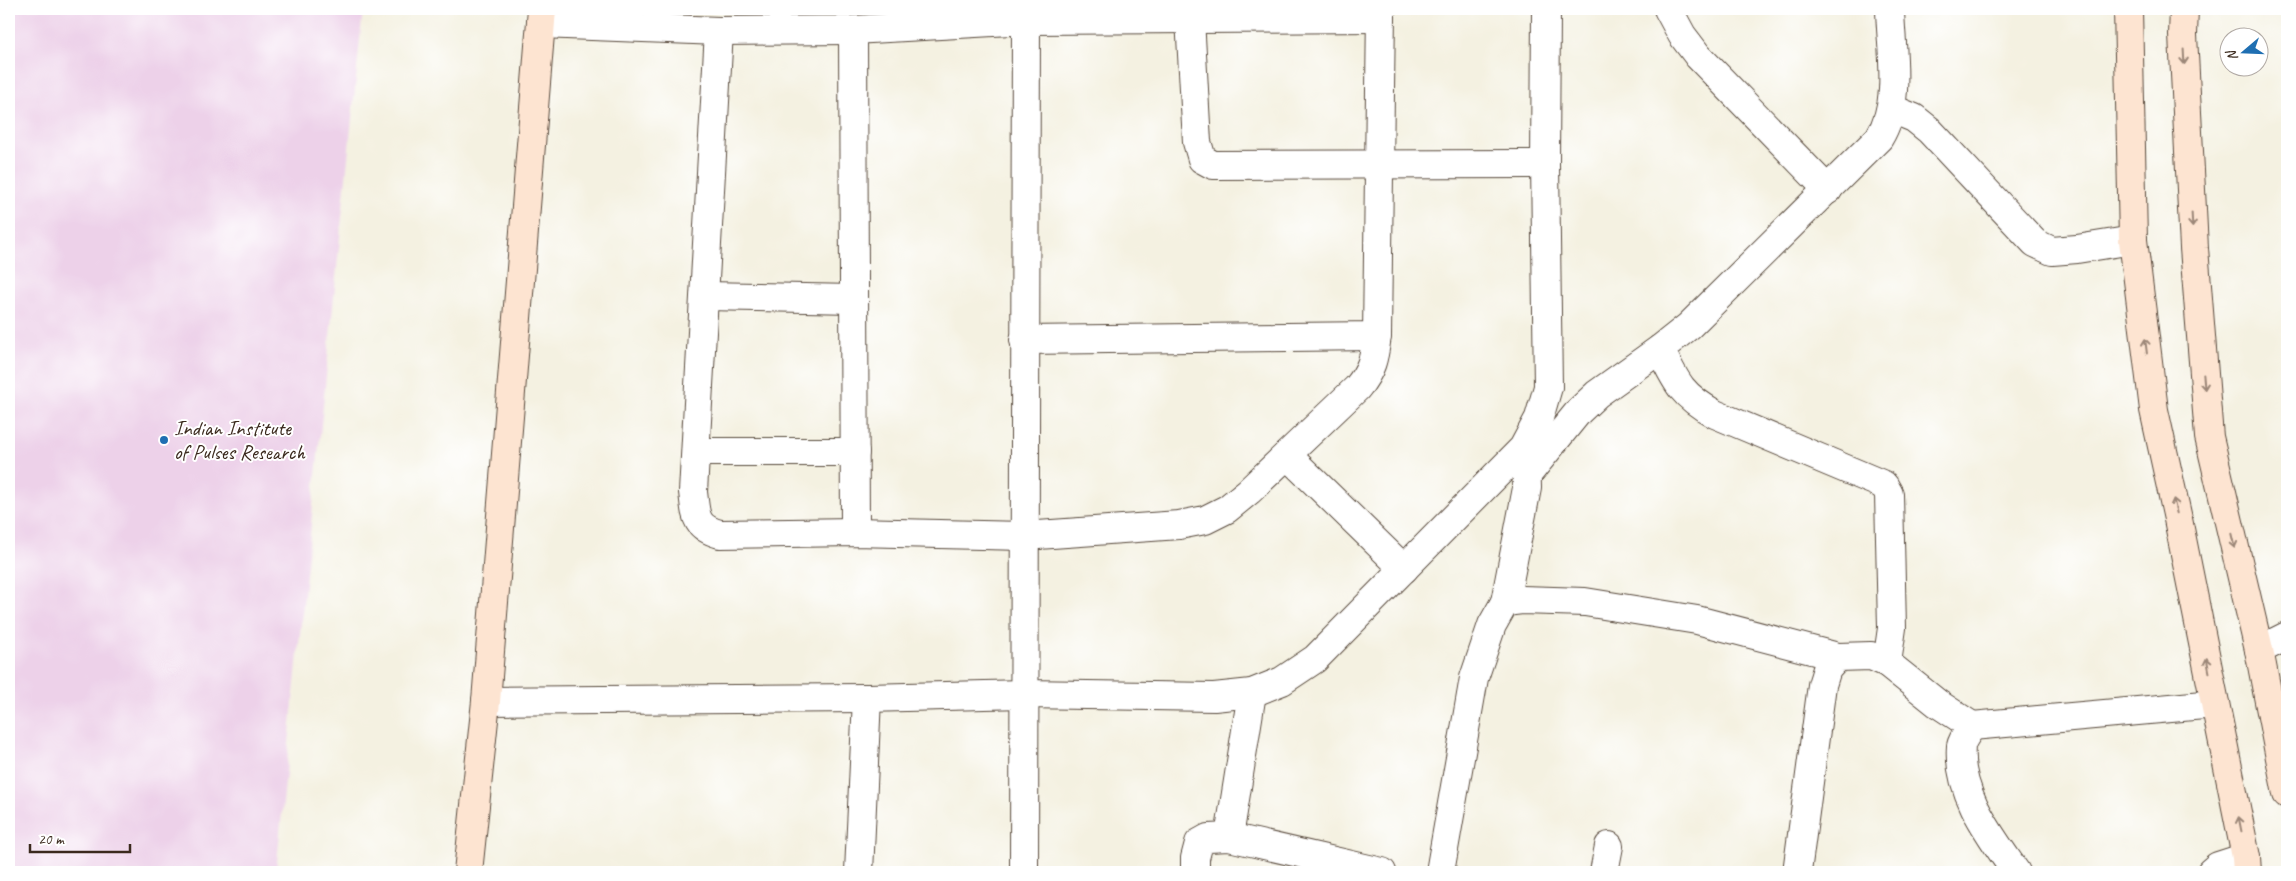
<svg xmlns="http://www.w3.org/2000/svg" width="2296" height="881" viewBox="0 0 2296 881" font-family="Caveat,sans-serif">
<rect width="100%" height="100%" fill="#fff"/>
<filter id="ink" filterUnits="userSpaceOnUse"><feTurbulence type="fractalNoise" baseFrequency=".02" numOctaves="2"/><feDisplacementMap in="SourceGraphic" scale="10" xChannelSelector="R" yChannelSelector="G"/><feConvolveMatrix kernelMatrix="1 2 1 2 8 2 1 2 1" color-interpolation-filters="sRGB"/></filter>
<filter id="wash" filterUnits="userSpaceOnUse"><feTurbulence type="fractalNoise" baseFrequency=".0096" numOctaves="4" result="noise"/><feDisplacementMap in="SourceGraphic" scale="20" xChannelSelector="R" yChannelSelector="G"/><feGaussianBlur stdDeviation="1.12" result="paint"/><feColorMatrix in="noise" values="0 0 0 0 0 0 0 0 0 0 0 0 0 0 0 0 0 1.4 0 .05"/><feComposite in="paint" operator="in"/></filter>
<g filter="url(#wash)">
<rect width="100%" height="100%" fill="#f4f1e1"/>
<!-- built -->
<path fill="#edd1e9" d="M9,9H363L276,872H9Z"/>
</g>
<g filter="url(#ink)">
<g fill="none" stroke-linecap="round" stroke-linejoin="round">
<!-- street casing -->
<g stroke="#57483b" stroke-width="30">
<g id="street">
<path d="M1668,9L1682,35L1698,56L1828,190"/>
<path d="M1190,19L1197,142L1202,159L1213,165L1545,164"/>
<path d="M541,24L719,31L853,30L1026,20L1381,18"/>
<path d="M853,30L855,532"/>
<path d="M719,31L693,492C696,515 694,527 720,534L855,532L1024,536L1179,525L1205,520L1227,509L1249,491L1357,388C1372,370 1374,358 1377,336"/>
<path d="M1892,109L1914,118L1929,130L2035,243L2052,251L2077,249L2133,240"/>
<path d="M705,296L854,299"/>
<path d="M1024,340L1377,336L1381,9"/>
<path d="M1660,349C1676,382 1681,395 1715,414L1884,485L1889,494L1892,628L1887,663"/>
<path d="M696,452H855"/>
<path d="M1287,455L1404,569"/>
<path d="M1528,474L1579,411L1597,394L1660,349L1689,326L1879,138C1902,101 1891,51 1890,9"/>
<path d="M1505,602L1527,488L1526,456"/>
<path d="M2259,650L2287,636"/>
<path d="M486,701L867,698L1024,694L1214,697L1252,693L1282,681L1315,659L1523,448L1539,418L1548,387L1545,164L1546,9"/>
<path d="M1972,726L2215,704"/>
<path d="M1229,837L1252,693"/>
<path d="M859,872L867,698"/>
<path d="M1024,872L1026,9"/>
<path d="M1195,872V858L1199,843L1208,838L1229,837L1382,872"/>
<path d="M1440,872L1474,678L1492,625L1505,602L1522,600L1585,602L1697,620L1838,657"/>
<path d="M1604,872L1609,846"/>
<path d="M1797,872L1822,685L1827,669L1838,657L1871,656L1887,663L1937,703L1972,726C1968,732 1962,740 1961,746C1957,793 1991,836 2016,872"/>
<path d="M2211,872L2218,866L2246,857"/>
</g>
</g>
<!-- secondary casing -->
<g stroke="#57483b" stroke-width="30">
<g id="secondary">
<path d="M2128,9L2133,240L2154,410L2178,519L2246,857L2247,872"/>
<path d="M2184,9L2183,35L2194,248L2209,437L2259,650L2287,794"/>
<path d="M468,872L486,701L542,9"/>
</g>
</g>
<!-- street -->
<use href="#street" stroke="#fff" stroke-width="28"/>
<!-- secondary -->
<use href="#secondary" stroke="#fde4d1" stroke-width="28"/>
</g>
<!-- one-way arrows -->
<defs><path id="oneway-shaft" d="M-6 0H5M1.5-3L5.5 0L1.5 3" fill="none" stroke-width="1.6" stroke-linecap="round" stroke-linejoin="round" transform="scale(1.25)"/></defs>
<g stroke="#9c8778">
<use href="#oneway-shaft" transform="translate(2184 57) rotate(87)"/>
<use href="#oneway-shaft" transform="translate(2192 220) rotate(87)"/>
<use href="#oneway-shaft" transform="translate(2146 346) rotate(-97)"/>
<use href="#oneway-shaft" transform="translate(2204 382) rotate(85)"/>
<use href="#oneway-shaft" transform="translate(2175 506) rotate(-103)"/>
<use href="#oneway-shaft" transform="translate(2233 541) rotate(77)"/>
<use href="#oneway-shaft" transform="translate(2208 665) rotate(-101)"/>
<use href="#oneway-shaft" transform="translate(2240 824) rotate(-101)"/>
</g>
</g>
<!-- markers -->
<circle fill="#1f6fb2" stroke="#fff" stroke-width="2" cx="164" cy="440" r="5"/>
<g text-anchor="middle" dominant-baseline="central" stroke-width="4" stroke-linejoin="round" paint-order="stroke">
<!-- poi labels -->
<g font-size="21" fill="#3b2a1e" stroke="#fff" text-anchor="start">
<text x="174" y="428">Indian Institute<tspan x="174" dy="24">of Pulses Research</tspan></text>
</g>
</g>
<!-- margin -->
<rect width="2296" height="881" fill="none" stroke="#fff" stroke-width="30"/>
<!-- north arrow -->
<g transform="translate(2244 52) rotate(251)"><circle r="24" fill="#ffffff" stroke="#b1aaa5"/>
<path d="M0-4L9 19L0 12L-9 19Z" fill="#1f6fb2"/>
<text y="-8" font-size="14" font-weight="bold" text-anchor="middle" fill="#3b2a1e">N</text>
</g>
<!-- scale -->
<path d="M30 844v8h100v-8" fill="none" stroke="#3b2a1e" stroke-width="2.5"/>
<text x="38" y="844" font-size="15" fill="#3b2a1e" stroke="#ffffff" stroke-width="4" paint-order="stroke">20 m</text>
</svg>
